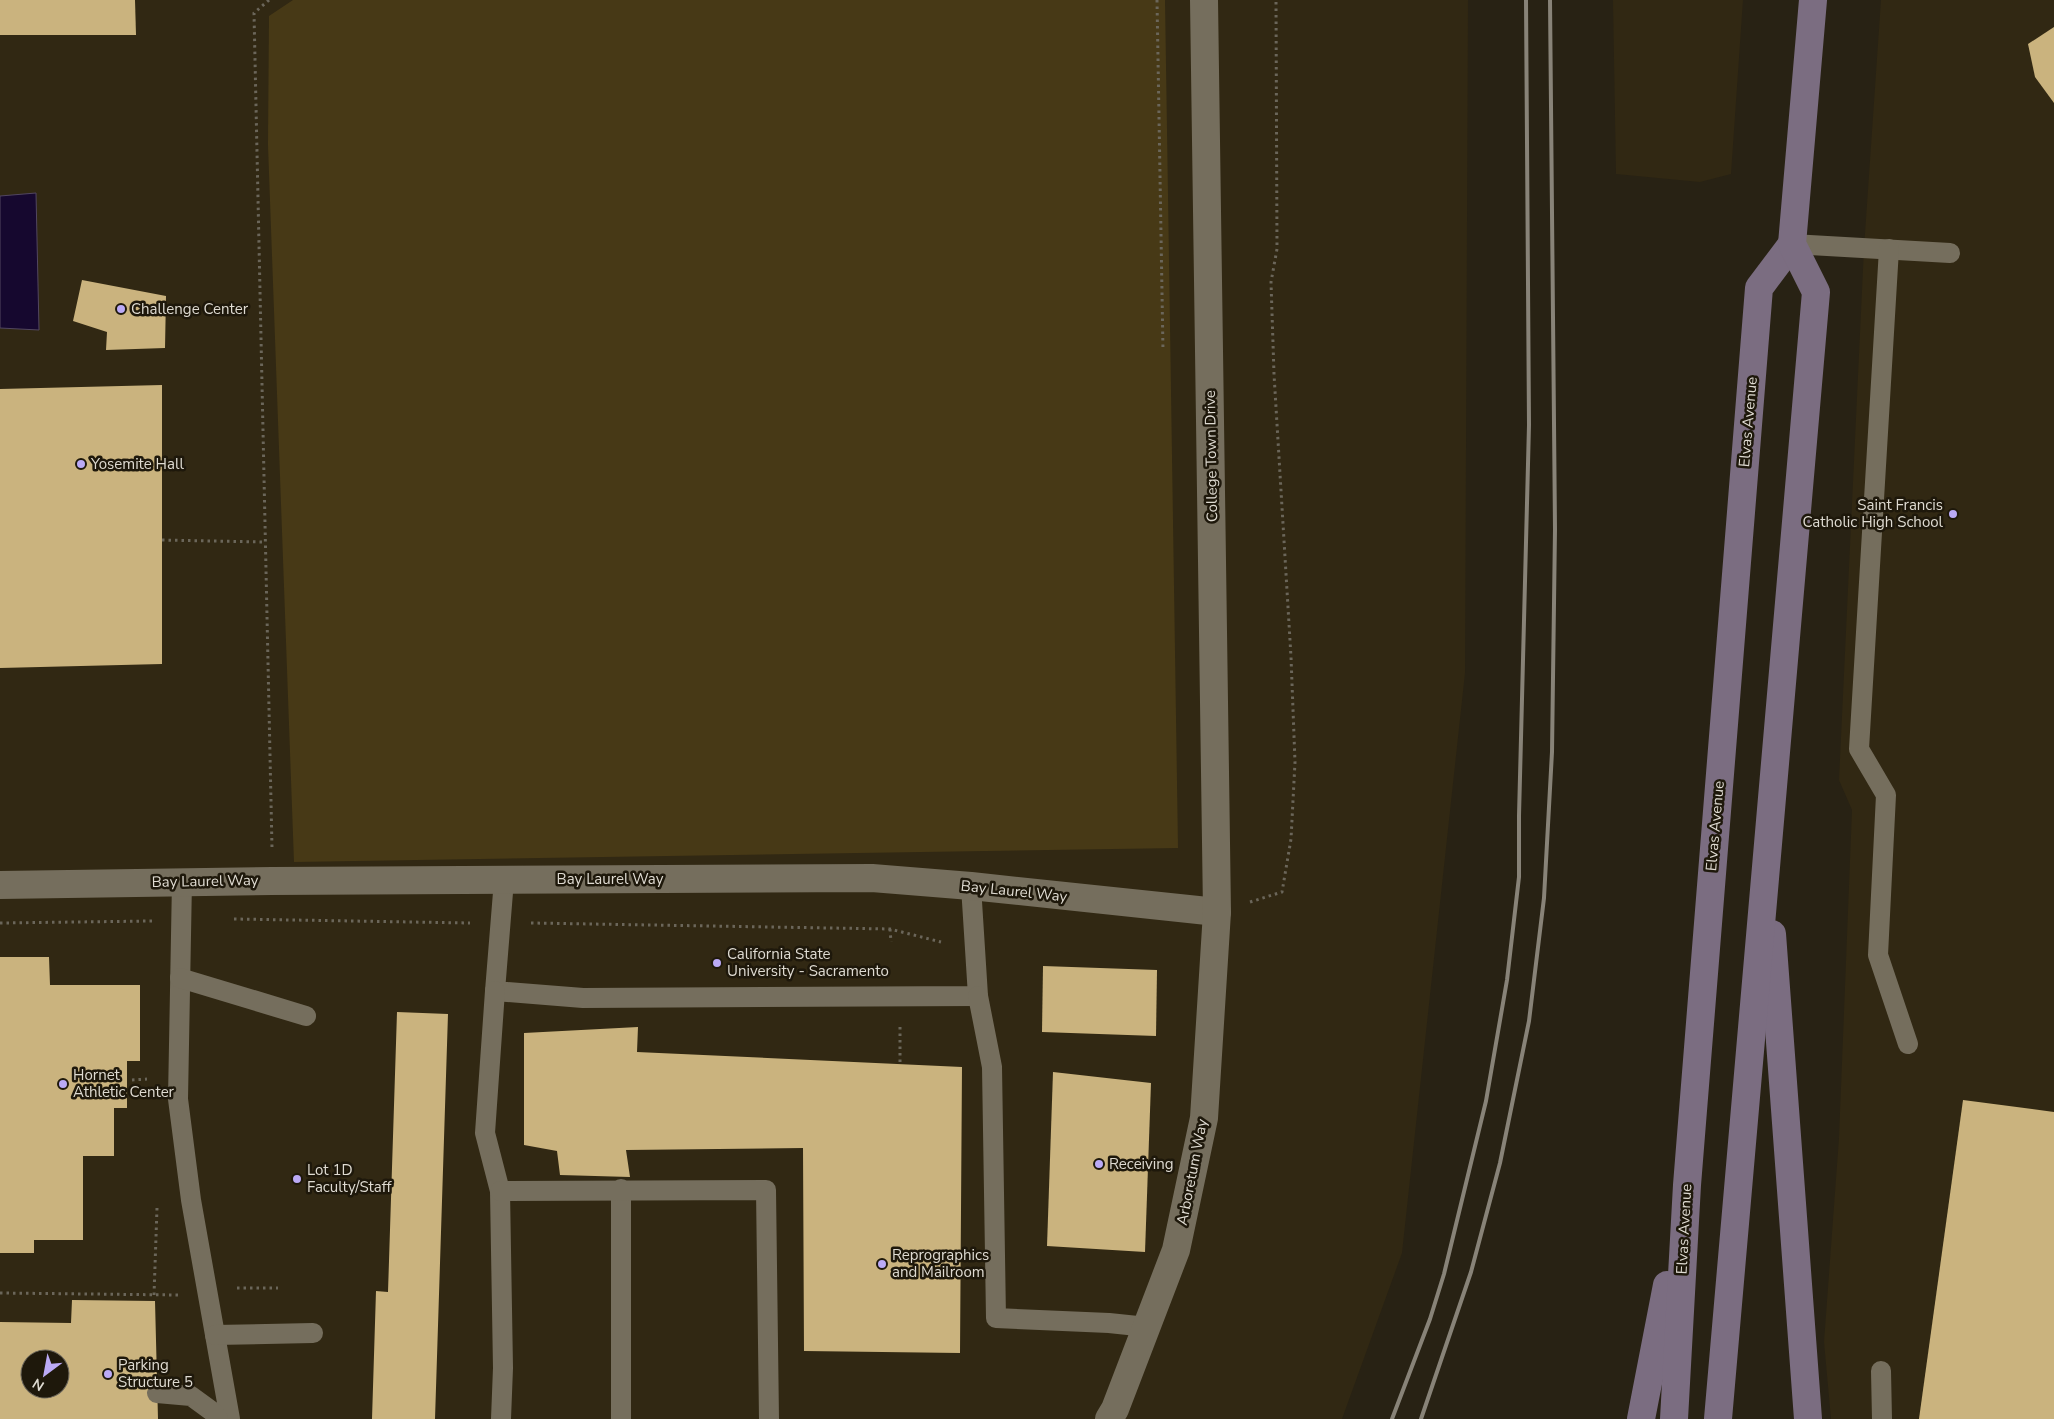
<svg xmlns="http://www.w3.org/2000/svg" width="2054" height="1419" viewBox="0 0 2054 1419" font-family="'Nunito Sans',sans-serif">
<rect width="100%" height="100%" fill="#282214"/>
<!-- built -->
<g fill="#312813" fill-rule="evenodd">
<path d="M0,0H1468L1465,673L1402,1253L1342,1419H0ZM30,1359H60V1389H30Z"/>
<path d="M1613,0H1743L1731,174L1700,182L1616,174Z"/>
<path d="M1881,0H2054V1419H1831L1824,1342L1839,1138L1852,810L1839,780L1864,248Z"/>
</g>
<!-- green -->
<path fill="#473916" d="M293,0H1165L1178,848L294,862L268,145L269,16Z"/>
<!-- water -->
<path fill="#16082f" stroke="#524760" d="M36,193L39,330L0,328V196Z"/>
<!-- building -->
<g fill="#cab37e" fill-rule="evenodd">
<path d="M0,0H135L136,35H0Z"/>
<path d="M2054,27V103L2035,77L2028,44Z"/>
<path d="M82,280L166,296L165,348L106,350L107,332L73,321Z"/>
<path d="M162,385V664L0,668V389Z"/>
<path d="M0,957H49L50,985H140V1061H127V1108H114V1156H83V1240H34V1253H0Z"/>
<path d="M1043,966L1157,970L1156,1036L1042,1032Z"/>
<path d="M397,1012L448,1014L435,1419H372L376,1291L388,1292Z"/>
<path d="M638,1027L637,1052L962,1067L960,1353L804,1351L803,1148L626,1150L630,1177L560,1175L557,1151L524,1145V1033Z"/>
<path d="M1053,1072L1151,1083L1145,1252L1047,1246Z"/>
<path d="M1963,1100L2054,1112V1419H1919Z"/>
<path d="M72,1300L155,1301L158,1419H0V1322L71,1323ZM30,1359H60V1389H30Z"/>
</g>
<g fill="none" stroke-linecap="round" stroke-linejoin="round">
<!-- path -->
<g stroke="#6b665a" stroke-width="3" stroke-dasharray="2.5 4" stroke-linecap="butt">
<path d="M269,0L254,13L272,848"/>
<path d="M1157,0L1163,351"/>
<path d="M162,540L265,542"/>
<path d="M1250,902L1282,892L1291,839L1295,762L1291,657L1274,374L1271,282L1277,249L1276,0"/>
<path d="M234,919L470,923"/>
<path d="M0,923L152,921"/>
<path d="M531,923L890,929L941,942"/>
<path d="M890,929L891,942"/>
<path d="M900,1027V1064"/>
<path d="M132,1080L147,1079"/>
<path d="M237,1288H278"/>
<path d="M0,1293L178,1295"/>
<path d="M154,1295L157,1208"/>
</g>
<!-- service -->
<g stroke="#756e5d" stroke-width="20">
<path d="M1792,244L1950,253"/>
<path d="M1889,249L1859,749L1886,795L1878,955L1908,1044"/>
<path d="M504,880L495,991L583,998L978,996L971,886"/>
<path d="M182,881L178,1099L191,1200L230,1419"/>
<path d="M180,978L306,1016"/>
<path d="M495,991L485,1133L500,1191L503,1368L501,1419"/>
<path d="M978,996L992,1067L996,1318L1109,1323L1147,1327"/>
<path d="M621,1189V1419"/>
<path d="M500,1191L766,1190L769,1419"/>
<path d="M215,1335L313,1333"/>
<path d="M1881,1371L1882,1419"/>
<path d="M157,1393L191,1396L213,1412L218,1419"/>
</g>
<!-- minor -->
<path stroke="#756e5d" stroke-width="28" d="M0,885L272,881L872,878L971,886L1217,912"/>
<!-- tertiary -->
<path stroke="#756e5d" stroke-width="28" d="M1109,1419L1115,1409L1176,1250L1204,1118L1217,912L1204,0"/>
<!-- secondary -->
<g stroke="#7b6d81" stroke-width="28">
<path d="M1772,934L1808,1419"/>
<path d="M1641,1419L1667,1285"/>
<path d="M1674,1419L1687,1185L1759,288L1792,244"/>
<path d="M1718,1419L1816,292L1792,244L1813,0"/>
</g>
<!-- rail -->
<g stroke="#888378" stroke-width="4">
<path d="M1392,1419L1430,1319L1444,1274L1486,1101L1507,980L1519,877V816L1529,425L1526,0"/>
<path d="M1421,1419L1471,1272L1500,1163L1529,1021L1544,898L1552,752L1555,529L1550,0"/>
</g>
</g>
<!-- markers -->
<g fill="#bbaaf6" stroke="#1e180b" stroke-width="2">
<circle cx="121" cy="309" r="5"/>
<circle cx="81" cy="464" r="5"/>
<circle cx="1953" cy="514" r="5"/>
<circle cx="717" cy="963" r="5"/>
<circle cx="63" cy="1084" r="5"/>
<circle cx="1099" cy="1164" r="5"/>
<circle cx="297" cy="1179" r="5"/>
<circle cx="882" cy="1264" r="5"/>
<circle cx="108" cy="1374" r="5"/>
</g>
<g text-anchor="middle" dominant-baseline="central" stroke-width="5" stroke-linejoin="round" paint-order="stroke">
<!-- poi labels -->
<g font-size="15" fill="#dfdbd2" stroke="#1e180b" text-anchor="start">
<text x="131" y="309">Challenge Center</text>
<text x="91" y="464">Yosemite Hall</text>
<text x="1943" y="505" text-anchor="end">Saint Francis<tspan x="1943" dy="17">Catholic High School</tspan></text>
<text x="727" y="954">California State<tspan x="727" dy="17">University - Sacramento</tspan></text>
<text x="73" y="1075">Hornet<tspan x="73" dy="17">Athletic Center</tspan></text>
<text x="1109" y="1164">Receiving</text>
<text x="307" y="1170">Lot 1D<tspan x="307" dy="17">Faculty/Staff</tspan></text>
<text x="892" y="1255">Reprographics<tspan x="892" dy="17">and Mailroom</tspan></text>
<text x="118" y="1365">Parking<tspan x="118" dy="17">Structure 5</tspan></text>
</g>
<!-- street labels -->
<g font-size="15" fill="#dfdbd2" stroke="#1e180b">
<text transform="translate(1748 422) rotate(-85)">Elvas Avenue</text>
<text transform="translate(1211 456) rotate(-91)">College Town Drive</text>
<text transform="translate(1715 826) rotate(-85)">Elvas Avenue</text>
<text x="610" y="879">Bay Laurel Way</text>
<text transform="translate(205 881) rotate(-1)">Bay Laurel Way</text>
<text transform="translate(1014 891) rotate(6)">Bay Laurel Way</text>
<text transform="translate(1192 1172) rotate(-79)">Arboretum Way</text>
<text transform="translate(1684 1229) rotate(-87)">Elvas Avenue</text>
</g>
</g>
<!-- north arrow -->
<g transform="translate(45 1374) rotate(212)"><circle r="24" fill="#1e180b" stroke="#6b665b"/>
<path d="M0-4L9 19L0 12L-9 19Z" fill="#bbaaf6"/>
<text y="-8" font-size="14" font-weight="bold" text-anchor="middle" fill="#dfdbd2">N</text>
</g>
</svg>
